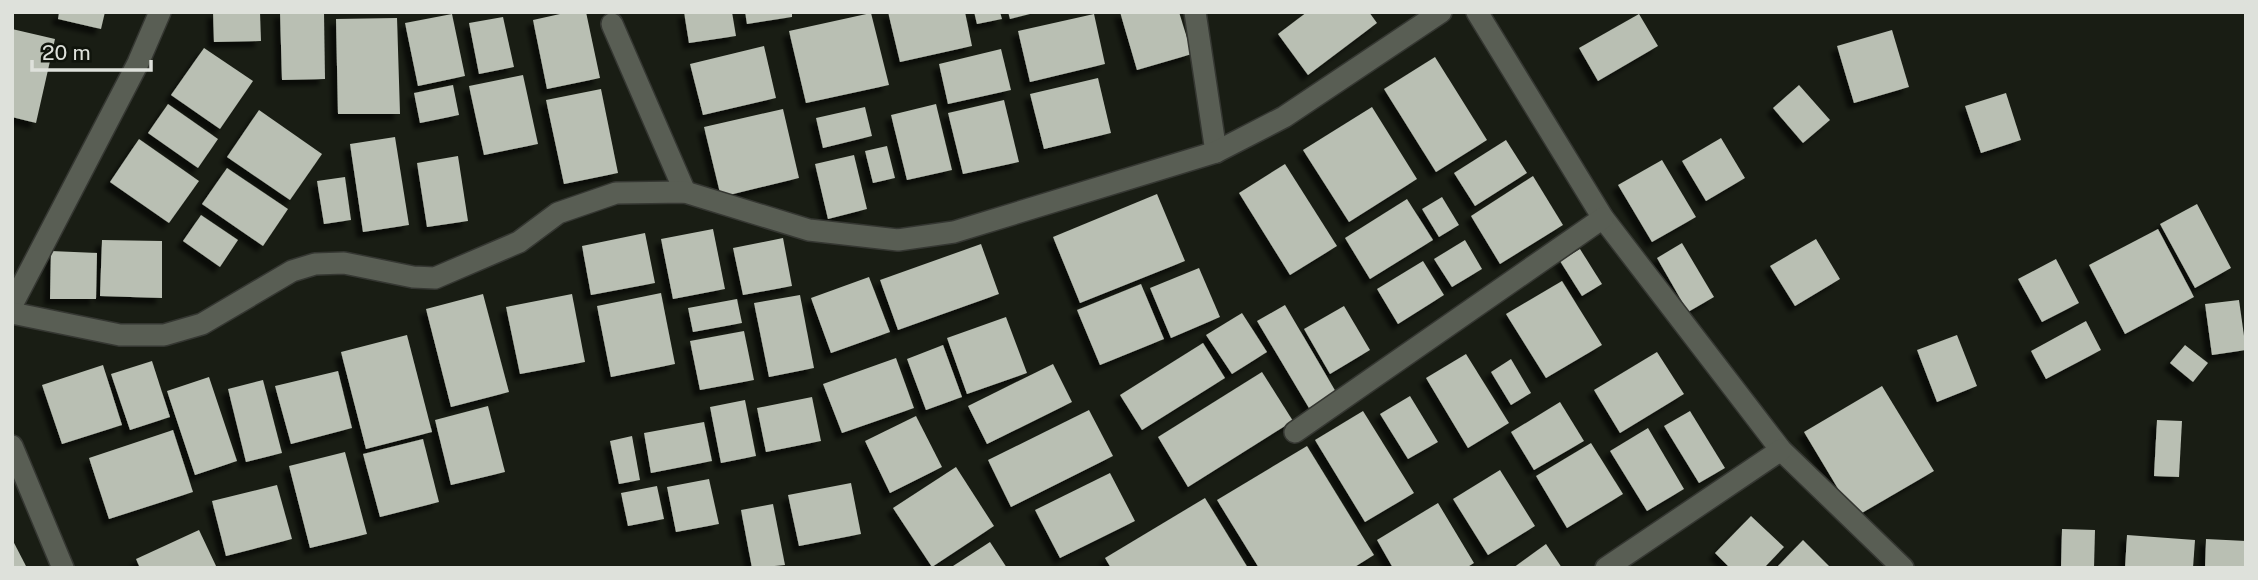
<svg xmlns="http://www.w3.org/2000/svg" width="2258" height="580" viewBox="0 0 2258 580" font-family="'Public Sans',sans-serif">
<defs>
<filter id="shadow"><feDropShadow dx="-6" dy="6" stdDeviation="2" flood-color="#0009"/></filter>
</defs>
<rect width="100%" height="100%" fill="#191d14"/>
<!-- building -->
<g fill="#b9bfb3" filter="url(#shadow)">
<path d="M59,12H105L101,29L58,19Z"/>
<path d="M213,12H260L261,41L214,42Z"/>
<path d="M280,12H324L325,79L282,80Z"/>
<path d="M569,12H586L600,78L547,89L533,20Z"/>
<path d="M684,12H732L736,36L689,43Z"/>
<path d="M745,12H792V17L747,24Z"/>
<path d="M888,12H965L972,46L900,62Z"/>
<path d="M974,12H1000L1002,19L977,24Z"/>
<path d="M1008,12H1034V13L1010,19Z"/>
<path d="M1120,12H1179L1192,54L1137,70Z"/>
<path d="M1307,12H1369L1377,23L1308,75L1278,34Z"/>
<path d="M871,13L889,85L806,103L789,31Z"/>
<path d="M452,14L465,76L418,86L405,23Z"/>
<path d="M1094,14L1105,64L1030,82L1018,31Z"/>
<path d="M1639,14L1658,46L1598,81L1579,48Z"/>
<path d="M503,17L514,67L479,74L469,23Z"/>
<path d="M397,18L400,114H338L336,19Z"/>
<path d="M12,29L55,39L36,123L12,117Z"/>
<path d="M1892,30L1909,87L1854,103L1837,46Z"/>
<path d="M764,46L776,98L703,115L690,64Z"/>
<path d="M204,48L253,81L220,129L171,95Z"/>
<path d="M1001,49L1011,90L948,104L939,64Z"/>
<path d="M1435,57L1487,140L1436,172L1384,89Z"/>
<path d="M523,75L538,144L484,155L469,86Z"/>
<path d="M1098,78L1111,133L1044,149L1030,94Z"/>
<path d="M453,85L459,115L420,123L414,93Z"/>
<path d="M1799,85L1830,120L1803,143L1773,108Z"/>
<path d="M601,89L618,173L564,184L546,100Z"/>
<path d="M2006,93L2021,140L1981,153L1965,106Z"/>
<path d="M1004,100L1019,162L963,174L948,113Z"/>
<path d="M168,104L218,139L198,168L148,133Z"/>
<path d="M936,104L952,170L907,180L891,115Z"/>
<path d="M865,107L872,136L823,148L816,118Z"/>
<path d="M1372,107L1417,179L1349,222L1303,150Z"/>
<path d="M783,109L799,178L721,197L704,127Z"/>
<path d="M259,110L322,154L290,200L227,157Z"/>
<path d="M395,137L409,225L363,232L350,144Z"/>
<path d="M1721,138L1745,178L1706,201L1682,161Z"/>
<path d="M139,139L199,181L169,223L110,182Z"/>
<path d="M1506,140L1527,173L1475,206L1454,173Z"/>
<path d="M887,146L895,178L873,183L865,151Z"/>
<path d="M854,155L867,209L828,219L815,164Z"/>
<path d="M458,156L468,221L427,227L417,163Z"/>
<path d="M1662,160L1696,217L1652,242L1618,185Z"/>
<path d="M1285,164L1337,246L1290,275L1239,193Z"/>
<path d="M227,168L288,209L263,246L202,204Z"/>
<path d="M1533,176L1563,225L1500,264L1471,216Z"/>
<path d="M345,177L351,220L324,224L317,181Z"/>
<path d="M1157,194L1185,261L1080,303L1053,237Z"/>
<path d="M1442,197L1459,225L1439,237L1422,209Z"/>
<path d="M1407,199L1433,240L1370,279L1345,238Z"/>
<path d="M2197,204L2231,268L2195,288L2160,224Z"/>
<path d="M201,215L238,240L220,267L183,241Z"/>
<path d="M713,229L725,289L673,299L661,239Z"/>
<path d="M2158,229L2194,297L2125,334L2089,265Z"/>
<path d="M645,233L655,283L591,295L582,246Z"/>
<path d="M783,238L792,286L743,295L733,248Z"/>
<path d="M1816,239L1840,279L1795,306L1770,266Z"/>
<path d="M102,240L162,241V298L100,296Z"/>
<path d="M1465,240L1482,269L1452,287L1434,259Z"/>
<path d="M1682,243L1714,297L1688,312L1657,258Z"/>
<path d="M981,244L999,294L898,330L880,280Z"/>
<path d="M1580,249L1602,284L1582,296L1560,261Z"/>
<path d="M51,251L97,253L96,299H50Z"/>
<path d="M2056,259L2079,303L2042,322L2018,279Z"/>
<path d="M1423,261L1444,295L1398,324L1377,289Z"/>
<path d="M1199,268L1220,317L1171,338L1150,288Z"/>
<path d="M869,277L890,332L831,353L811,298Z"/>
<path d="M1562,281L1602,345L1546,378L1506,314Z"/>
<path d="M1141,284L1164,339L1100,365L1077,310Z"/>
<path d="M661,293L675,364L611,377L597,306Z"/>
<path d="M483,294L509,392L451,407L426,309Z"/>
<path d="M572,294L585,362L520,374L506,307Z"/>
<path d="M800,295L814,368L769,377L754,303Z"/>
<path d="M737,299L742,323L693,332L688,308Z"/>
<path d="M2239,300L2246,350L2212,355L2205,304Z"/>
<path d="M1285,305L1336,392L1309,408L1257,321Z"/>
<path d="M1344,306L1370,350L1330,374L1304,329Z"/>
<path d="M1242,313L1267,352L1232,374L1206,335Z"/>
<path d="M1006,317L1027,373L967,394L947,338Z"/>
<path d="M2086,321L2101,350L2046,379L2031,351Z"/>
<path d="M744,331L754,380L700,390L690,341Z"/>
<path d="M407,335L432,432L366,449L341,352Z"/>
<path d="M1957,335L1977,386L1937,402L1917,350Z"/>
<path d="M1203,343L1225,378L1142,430L1120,395Z"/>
<path d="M943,345L962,397L926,410L907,359Z"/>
<path d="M2185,345L2208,363L2193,382L2170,363Z"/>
<path d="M1657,352L1684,394L1620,433L1594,390Z"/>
<path d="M1466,354L1509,423L1468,448L1426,378Z"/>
<path d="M896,358L914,408L842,433L823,384Z"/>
<path d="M1511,359L1531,393L1511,405L1491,372Z"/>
<path d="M152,361L170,417L130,430L111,374Z"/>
<path d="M1053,364L1072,402L987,444L968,406Z"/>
<path d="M103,365L122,425L62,444L42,385Z"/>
<path d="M338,371L352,428L291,444L275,386Z"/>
<path d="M1262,372L1293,421L1188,487L1158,437Z"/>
<path d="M209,377L237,461L195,475L167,391Z"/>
<path d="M263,380L282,453L246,462L228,389Z"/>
<path d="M1882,386L1934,471L1855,517L1804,432Z"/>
<path d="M1410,396L1438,442L1408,459L1380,414Z"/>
<path d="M812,397L821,441L766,452L757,408Z"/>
<path d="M745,400L756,456L721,463L710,407Z"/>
<path d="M1560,402L1584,441L1534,470L1511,432Z"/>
<path d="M488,406L505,472L451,485L435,420Z"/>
<path d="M1089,410L1113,456L1011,507L988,460Z"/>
<path d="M1363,411L1414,493L1365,522L1315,440Z"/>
<path d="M1690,411L1725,468L1699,483L1664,426Z"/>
<path d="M916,416L942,467L890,493L865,441Z"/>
<path d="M2157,420L2182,421L2179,477L2154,476Z"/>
<path d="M704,422L712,461L651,473L644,433Z"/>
<path d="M1648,428L1684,489L1647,511L1610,451Z"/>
<path d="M173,430L193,492L109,519L89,458Z"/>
<path d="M632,436L640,480L619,484L610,441Z"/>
<path d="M423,439L439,502L380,517L363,454Z"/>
<path d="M1591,443L1623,494L1567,528L1536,476Z"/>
<path d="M1307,446L1374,555L1353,568H1259L1217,500Z"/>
<path d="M345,452L367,534L310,548L289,466Z"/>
<path d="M956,467L994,526L932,567L893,508Z"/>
<path d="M1500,470L1535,526L1488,555L1453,499Z"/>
<path d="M1110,473L1135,521L1060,558L1035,510Z"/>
<path d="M709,479L719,524L676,532L667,487Z"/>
<path d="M851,483L861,534L799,546L788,495Z"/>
<path d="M277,485L292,539L226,556L212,501Z"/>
<path d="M657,486L664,519L628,526L621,493Z"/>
<path d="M1205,498L1248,568H1111L1105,558Z"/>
<path d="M1438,503L1474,563L1466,568H1393L1377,540Z"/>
<path d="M773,504L785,565L752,568L741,510Z"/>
<path d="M1751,516L1784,547L1764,568H1730L1715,553Z"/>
<path d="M2062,529L2095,530L2094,568H2061Z"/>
<path d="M199,530L217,568H140L136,559Z"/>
<path d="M2127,535L2195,540L2193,568H2125Z"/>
<path d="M12,539L27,568H12Z"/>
<path d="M2206,539L2246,541V568H2205Z"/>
<path d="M1803,540L1831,568H1776Z"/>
<path d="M990,542L1007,568H950Z"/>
<path d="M1546,544L1562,568H1513Z"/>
</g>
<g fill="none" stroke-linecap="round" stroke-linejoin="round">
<!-- street casing -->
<g stroke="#353732" stroke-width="24">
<g id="street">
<path d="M1195,12L1216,152"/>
<path d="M1477,12L1603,218L1781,450L1903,568"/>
<path d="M612,24L685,192"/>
<path d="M12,305L138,63L160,12"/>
<path d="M12,313L120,335H164L202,324L292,271L315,264L344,263L413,277L435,278L519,242L558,213L616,193L685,192L809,230L898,240L954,232L1216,152L1284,117L1441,12"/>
<path d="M1295,432L1603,218"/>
<path d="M12,446L63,568"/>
<path d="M1606,568L1781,450"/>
</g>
</g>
<!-- street -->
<use href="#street" stroke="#595e54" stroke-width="21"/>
</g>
<!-- border -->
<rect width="2258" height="580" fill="none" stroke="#dee1db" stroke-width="28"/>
<!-- scale -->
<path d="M32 60v10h119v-10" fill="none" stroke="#dee1db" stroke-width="3.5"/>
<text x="42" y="60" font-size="21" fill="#dee1db" stroke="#10140c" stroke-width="5" paint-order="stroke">20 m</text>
</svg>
